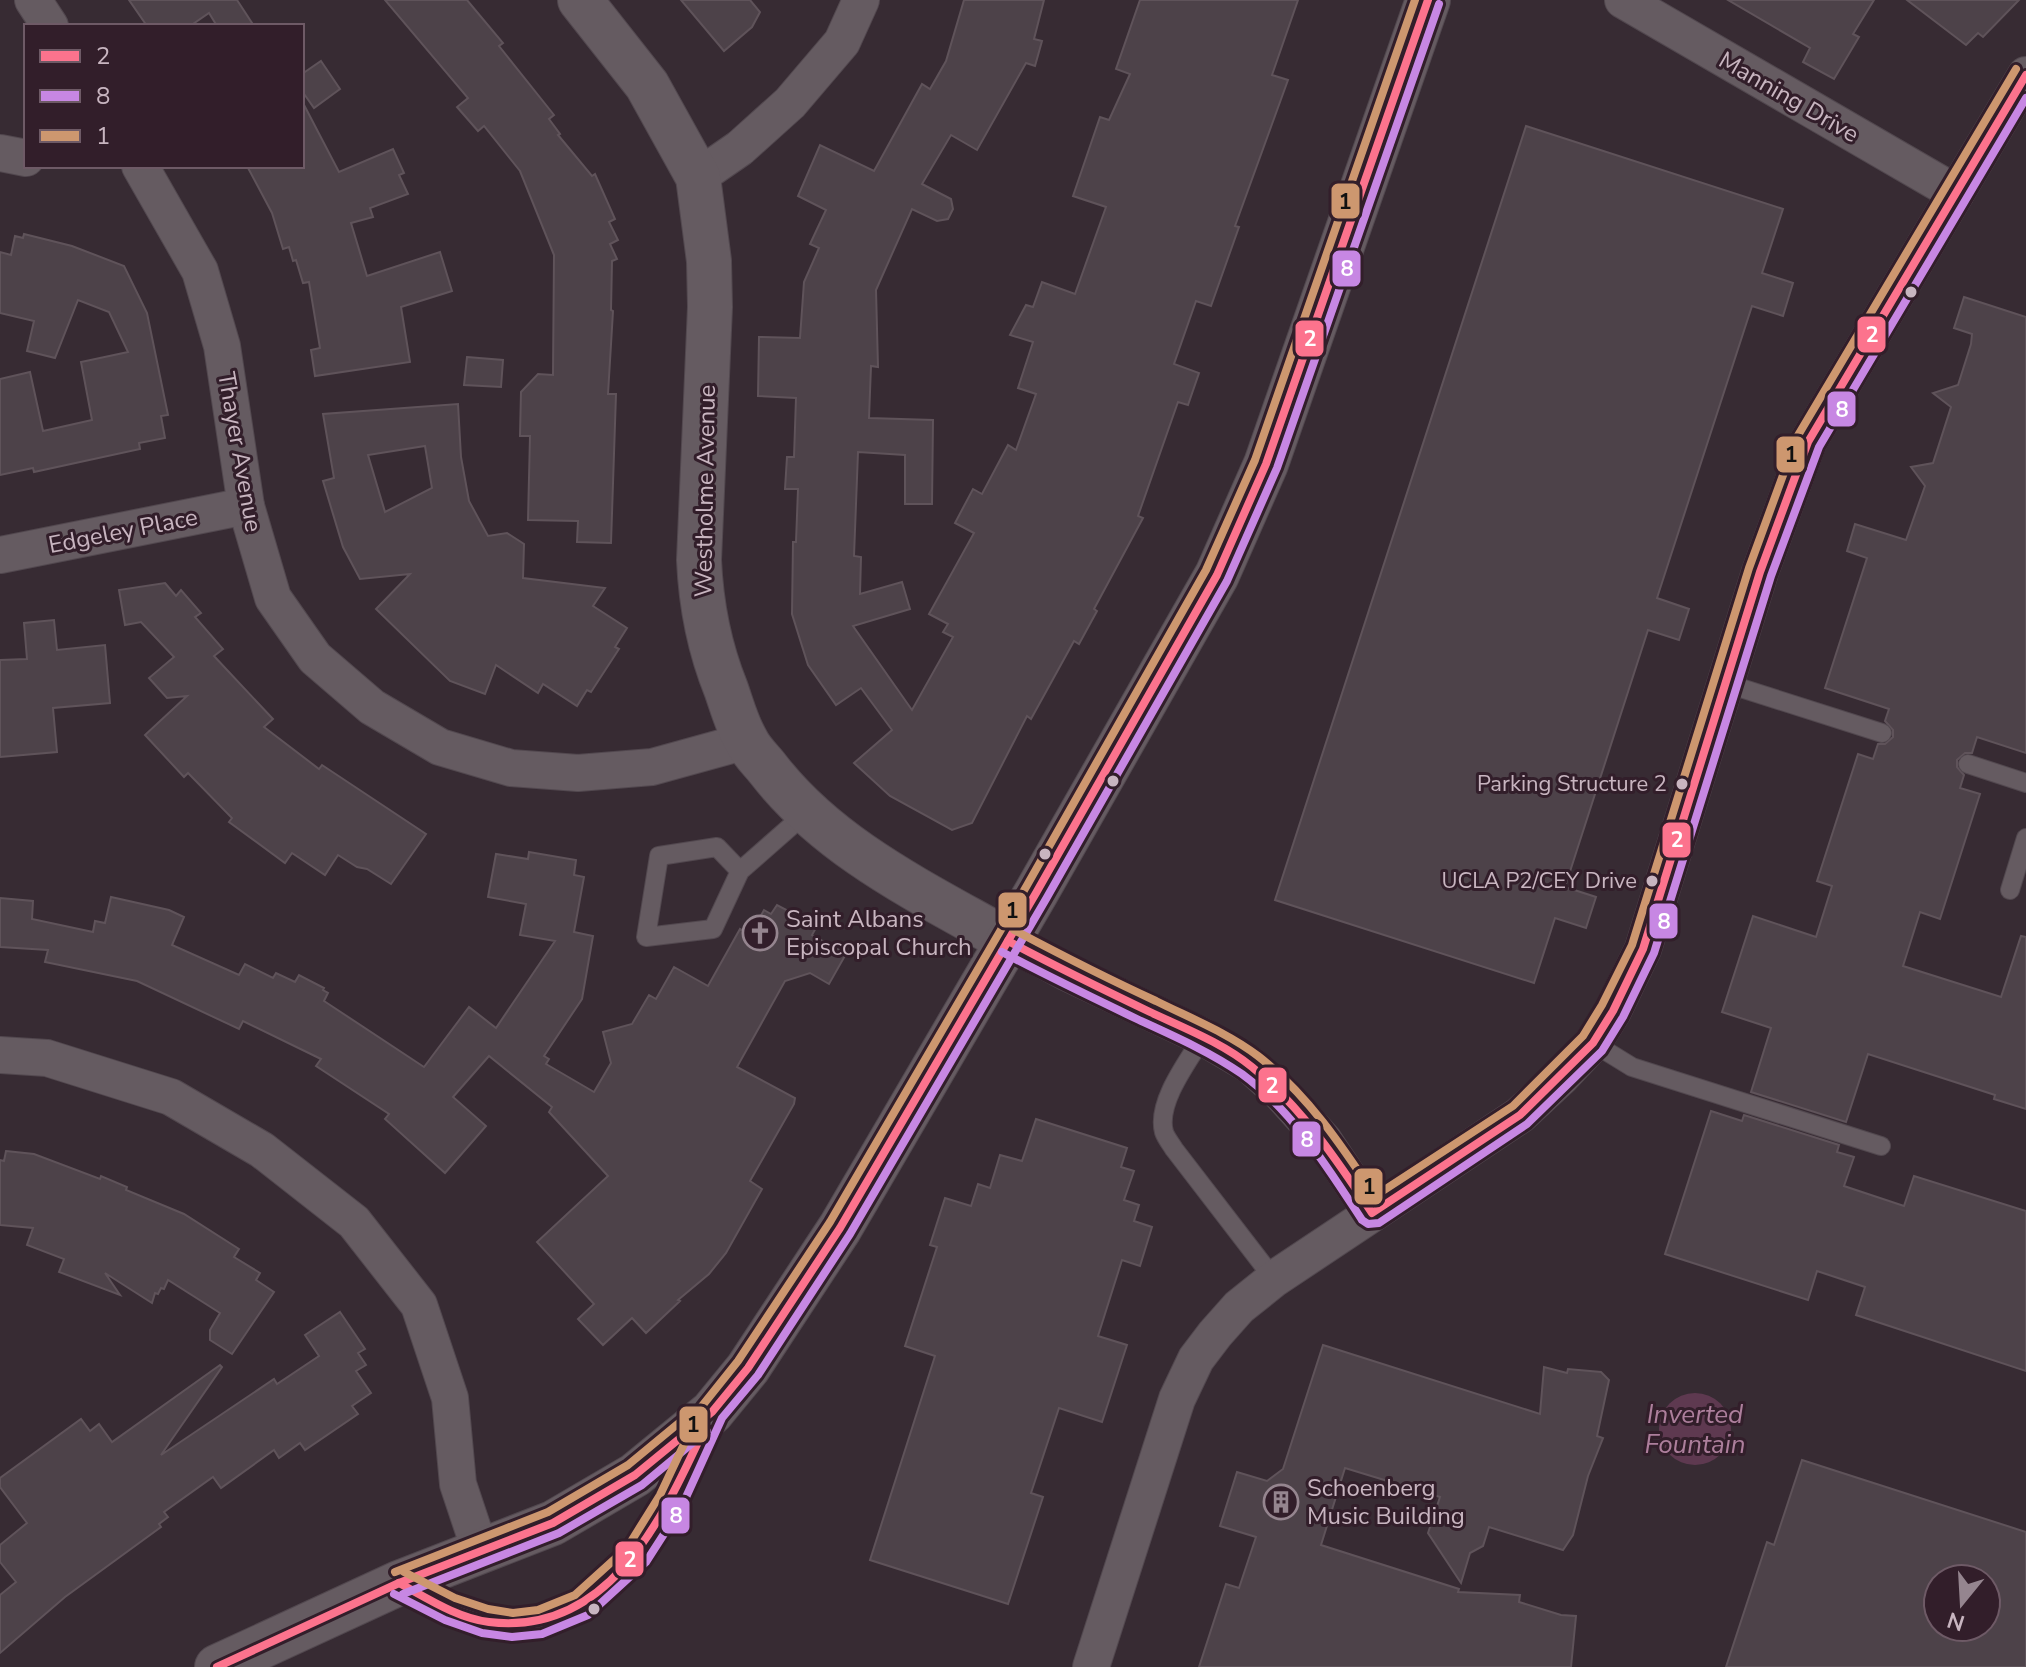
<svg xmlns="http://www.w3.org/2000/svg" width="2026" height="1667" viewBox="0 0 2026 1667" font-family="'Nunito Sans',sans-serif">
<rect width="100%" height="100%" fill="#372b33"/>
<!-- water -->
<circle fill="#5e3950" cx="1695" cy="1429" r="36"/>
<!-- building -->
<g fill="#4d4249" stroke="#5f535a" stroke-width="2" fill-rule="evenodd">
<path d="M129,0H237L254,26H217L209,13L190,26H147Z"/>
<path d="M385,0H467L503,43L499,46L554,115L549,119L560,134L558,135L592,176L595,174L615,219L609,222L618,240L610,244L617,259L612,261L611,310L613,311L608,394H616L611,543L577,542L578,521L528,520L530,436H520L521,392L538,374L553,375L554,255L520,171L484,126L478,131L457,107L468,98Z"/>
<path d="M681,0H750L760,12L752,27L724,51Z"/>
<path d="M964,0H1044L1034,39L1042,41L1035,66L1026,63L977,150L951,135L922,184L951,199L953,209L948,219L937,221L912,209L876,290L878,367L871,366L869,418L933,420L932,504H905V455L858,452L854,556L861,557L860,594L902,582L910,609L853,626L912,710L953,637L943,632L948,624L929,614L974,533L955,523L973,489L982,494L1008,445L1016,450L1036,394L1018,388L1033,342L1010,335L1026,305L1033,307L1042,282L1075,294L1106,207L1073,196L1100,117L1109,120L1130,74L1116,69L1140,0H1298L1272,75L1288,80L1235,226L1239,227L1211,306L1196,301L1174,364L1199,373L1188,405L1178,402L1138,516L1143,518L1094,609L1097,611L1079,644L1074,641L1031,719L1027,716L972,823L952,830L890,796L854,763L892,730L861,688L836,705L808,665L792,614L793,542H796L798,489H785L787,457H794L796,398L758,396L759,337L800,338L804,282L819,248L810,244L826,210L798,196L820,145L874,171L922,84L930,89L946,61Z"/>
<path d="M1728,0H1874L1853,34L1859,37L1834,79L1803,62L1810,48Z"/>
<path d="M1907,0H2019L1983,37L1978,33L1966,45Z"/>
<path d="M321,61L340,89L314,108L302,91V74Z"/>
<path d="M302,101L339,172L393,149L404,173L399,175L408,194L370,208L373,217L351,223L367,276L440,252L452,291L401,307L410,362L315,376L311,350L320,348L309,282L303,283L296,260L293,261L289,247L283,249L272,213L247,166H302Z"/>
<path d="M1526,126L1783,209L1762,273L1793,283L1783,316L1752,306L1657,598L1689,609L1679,640L1648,630L1565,887L1596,897L1586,928L1555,918L1534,983L1275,900Z"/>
<path d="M24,234L72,246L124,266L147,313L168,415L161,416L165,438L139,443L140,449L34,472L33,468L0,475V379L30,372L43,431L92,420L81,362L128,352L109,312L78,300L55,358L27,351L34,321L0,313V252L11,255L15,236L23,238Z"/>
<path d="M1964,297L2026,317V753L1977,737L1972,753H1965L1957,760V767L1964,775L1960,788L1980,794L1940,919L1920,912L1903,966L2001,997L2021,936L2026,937V1109L1994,1099L1995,1095L1868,1054L1846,1122L1751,1092L1771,1028L1722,1012L1753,916L1816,937L1832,886L1817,881L1858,754L1873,759L1878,744H1885L1893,737V730L1885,721L1889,709L1825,688L1867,558L1847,551L1855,524L1906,540L1925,486L1911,467L1933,463L1951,407L1933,393L1958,385L1971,344L1972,334L1954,328Z"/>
<path d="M467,357L503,360L501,387L464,385Z"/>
<path d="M458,404L461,457L469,501L488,536L507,533L524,544L523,578L605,588L593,606L627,628L615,647L619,649L591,692L587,690L577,706L543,684L538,693L496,665L485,694L450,681L376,609L410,574L360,579L343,547L323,481L334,478L323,414ZM425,446L432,488L385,512L368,455Z"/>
<path d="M165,583L176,596L181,590L201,613L195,617L223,649L214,656L273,719L264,727L319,769L322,765L426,834L391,884L367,869L357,867L338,855L325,875L292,853L285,863L229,822L232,818L188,773L184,777L145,735L187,696L167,698L149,678L174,657L141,622L125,625L119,590Z"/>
<path d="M54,620L57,650L105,645L110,703L53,708L57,752L0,757V660L27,659L24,623Z"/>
<path d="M529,852L576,860L574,875L584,877L574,932L593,936L582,999L544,1056L549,1059L546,1064L594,1092L611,1063L603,1032L632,1024L649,995L656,999L674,967L708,986L740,929L750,935L764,910L771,914L777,905L817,926L812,935L846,954L829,984L810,973L785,981L737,1067L795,1098L794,1104L750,1181L762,1189L726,1253L709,1274L678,1300L680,1301L646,1333L632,1318L603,1345L578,1319L594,1304L537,1242L608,1176L549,1112L552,1107L489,1056L453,1097L486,1126L445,1173L385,1119L389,1114L316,1066L321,1059L243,1021L239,1029L137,981L45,962L48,950L0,947V898L33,901L32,919L93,932L95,921L105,923L111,897L169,910L184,917L172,945L239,975L245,964L273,978L276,973L295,982L299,975L324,988L323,990L328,993L324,1001L424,1067L469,1007L496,1028L555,941L520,935L526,904L488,897L496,854L528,859Z"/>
<path d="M1711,1111L1742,1121L1744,1115L1839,1145L1837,1152L1854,1157L1844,1186L1904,1206L1914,1176L2026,1211V1371L1856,1315L1865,1287L1817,1271L1808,1300L1665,1254Z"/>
<path d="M1036,1119L1127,1148L1121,1167L1134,1171L1124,1200L1139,1205L1134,1221L1152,1227L1140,1266L1122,1260L1098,1336L1127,1345L1102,1422L1059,1408L1031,1493L1043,1497L1008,1604L870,1560L935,1356L905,1346L937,1247L930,1245L945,1198L971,1206L978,1184L990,1188L1000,1155L1022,1161Z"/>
<path d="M6,1151L34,1154L100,1179L101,1176L127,1187L126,1190L184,1214L239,1249L234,1257L260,1273L256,1280L274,1292L232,1354L210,1340V1330L220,1313L168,1280L164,1289L161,1288L158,1294L155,1293L152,1303L105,1273L120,1295L59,1272L64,1259L27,1245L33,1228L0,1225V1160L4,1161Z"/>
<path d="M340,1312L365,1349L358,1353L366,1365L356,1371L371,1393L352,1406L358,1414L305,1450L300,1443L279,1458L274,1450L221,1488L213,1477L164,1512L168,1517L159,1524L161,1527L65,1597L0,1653V1595L16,1582L0,1562V1545L27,1523L0,1487V1478L81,1419L90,1431L99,1424L112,1442L220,1365L222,1367L161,1455L274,1379L277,1384L319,1356L305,1335Z"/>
<path d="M1323,1345L1540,1414L1544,1367L1567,1373L1568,1369L1601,1372L1609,1380L1597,1436L1603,1438L1588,1476L1573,1535L1563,1550L1489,1527L1483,1546L1470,1553L1461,1583L1428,1533L1440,1497L1345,1468L1321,1545L1459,1589L1458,1592L1520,1595L1519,1602L1561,1615L1576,1616L1571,1667H1199L1226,1584L1239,1588L1256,1537L1220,1526L1237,1472L1267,1481L1283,1469Z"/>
<path d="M1802,1460L2026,1532V1667H1726L1767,1542L1774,1545ZM1938,1579H1986V1627H1938Z"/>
</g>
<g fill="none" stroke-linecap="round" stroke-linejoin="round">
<!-- service casing -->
<g stroke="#52484f" stroke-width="20">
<g id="service">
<path d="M1725,683L1882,733"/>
<path d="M1968,764L2026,783"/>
<path d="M740,871L713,929L646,937L659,856L717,847L740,871L806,813"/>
<path d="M2010,890L2026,838"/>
<path d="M1203,1037C1188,1061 1156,1103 1164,1132C1166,1138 1171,1144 1174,1149L1274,1279"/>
<path d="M1593,1043L1632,1067L1881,1146"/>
<path d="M405,1587C431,1600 456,1614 484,1621C538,1635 578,1611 616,1575C623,1569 632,1562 638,1554C665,1517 682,1476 701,1435"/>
</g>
</g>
<!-- minor casing -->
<g stroke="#52484f" stroke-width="38">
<g id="minor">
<path d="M33,0L50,26"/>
<path d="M1623,0L1956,193"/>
<path d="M0,153L26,158"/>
<path d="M140,166L200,271L222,346L246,506L273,598L315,658L372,707L440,747L511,768L578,773L652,767L746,741"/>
<path d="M698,177L740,148L790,103L842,42L861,0"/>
<path d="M0,555L246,506"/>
<path d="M1008,941L1066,972L1203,1037L1250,1065L1281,1093L1324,1141L1372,1213"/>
<path d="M0,1055L47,1058L171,1097L262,1150L354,1222L419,1305L450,1398L458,1484L481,1553"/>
<path d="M1091,1667L1177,1399L1196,1359L1215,1334L1239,1307L1274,1279L1520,1115L1562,1076L1593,1043L1613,1011L1643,949L1760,572L1808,442L2026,75"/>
</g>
</g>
<!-- tertiary casing -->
<g stroke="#52484f" stroke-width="46">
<g id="tertiary">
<path d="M580,0L647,85L698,177L709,261L710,307L699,560C701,605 709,647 726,689C732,706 737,725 746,740C751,751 761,760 768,769C830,849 922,892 1008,941"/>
<path d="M217,1667L399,1583L553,1523L635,1475L712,1412L748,1368L840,1228L1036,893L1217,575L1266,464L1428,0"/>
</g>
</g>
<!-- service -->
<use href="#service" stroke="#655b61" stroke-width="18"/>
<!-- minor -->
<use href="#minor" stroke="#655b61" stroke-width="36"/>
<!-- tertiary -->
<use href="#tertiary" stroke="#655b61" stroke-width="44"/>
<!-- bus-1 casing -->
<g stroke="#321e2a" stroke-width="14">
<g id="bus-1">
<path d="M1008,941C1055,966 1102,989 1150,1012C1184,1028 1223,1043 1252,1067C1302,1108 1337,1160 1372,1213L1520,1115L1593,1043L1613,1011L1643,949L1760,572L1808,442L2026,75"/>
<path d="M399,1583C427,1598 457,1618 489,1622C605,1636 659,1526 700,1438"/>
<path d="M217,1667L399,1583L553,1523L635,1475L712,1412L748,1368L840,1228L1036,893L1217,575L1266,464L1428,0"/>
</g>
</g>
<!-- bus-2 casing -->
<g stroke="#321e2a" stroke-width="14">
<g id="bus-2">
<path d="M1002,952C1047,976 1093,998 1139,1020C1174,1036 1210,1052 1242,1074C1293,1111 1328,1168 1362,1220L1368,1224L1379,1223L1527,1124L1602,1051L1623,1017L1654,953L1771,576L1819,447L2026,98"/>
<path d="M394,1594L445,1620L482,1633L512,1637L542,1634L588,1615L646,1562L682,1506L722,1418L758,1375L850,1234L1046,899L1227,581L1277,468L1439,4"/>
<path d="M403,1594L559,1533L642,1485L707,1431"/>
</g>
</g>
<!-- bus-3 casing -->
<g stroke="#321e2a" stroke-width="14">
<g id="bus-3">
<path d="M1014,930C1061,955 1108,979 1156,1001C1190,1018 1228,1033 1258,1056C1307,1094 1342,1146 1375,1196L1513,1106L1583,1036L1602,1005L1632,945L1749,568L1797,437L2016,69"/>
<path d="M395,1572L548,1512L628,1465L691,1413"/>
<path d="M404,1572L455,1598L488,1609L513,1613L538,1610L575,1595L627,1548L660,1495L702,1406L738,1361L830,1222L1026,887L1206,570L1255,460L1415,0"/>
</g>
</g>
<!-- bus-1 -->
<use href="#bus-1" stroke="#fc738d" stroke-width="8"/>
<!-- bus-2 -->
<use href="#bus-2" stroke="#c787e3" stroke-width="8"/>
<!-- bus-3 -->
<use href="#bus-3" stroke="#cd976f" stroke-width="8"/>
</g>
<!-- icons -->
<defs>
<g id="church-ring" transform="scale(1.8)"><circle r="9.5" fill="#321e2a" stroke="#95858f" stroke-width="1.5"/><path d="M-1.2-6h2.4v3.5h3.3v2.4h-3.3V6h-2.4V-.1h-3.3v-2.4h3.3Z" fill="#95858f"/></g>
<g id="building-ring" transform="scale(1.8)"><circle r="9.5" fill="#321e2a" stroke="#95858f" stroke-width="1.5"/><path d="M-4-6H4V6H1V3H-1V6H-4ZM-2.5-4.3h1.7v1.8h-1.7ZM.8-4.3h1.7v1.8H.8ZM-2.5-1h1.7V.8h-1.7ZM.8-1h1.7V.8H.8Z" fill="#95858f"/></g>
</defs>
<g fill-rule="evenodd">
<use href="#church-ring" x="760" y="933"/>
<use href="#building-ring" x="1281" y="1502"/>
</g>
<!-- markers -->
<g fill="#c8b5c0" stroke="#321e2a" stroke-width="3">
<circle cx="1911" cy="292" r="7"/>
<circle cx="1113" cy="781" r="7"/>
<circle cx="1682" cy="784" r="7"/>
<circle cx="1045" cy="854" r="7"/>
<circle cx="1652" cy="881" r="7"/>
<circle cx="594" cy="1609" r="7"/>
</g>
<g text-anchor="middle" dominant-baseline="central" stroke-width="6" stroke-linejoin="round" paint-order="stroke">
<!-- bus labels -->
<g font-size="22" fill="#c8b5c0" stroke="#321e2a" text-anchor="end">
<text x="1667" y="784">Parking Structure 2</text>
<text x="1637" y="881">UCLA P2/CEY Drive</text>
</g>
<!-- street labels -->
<g font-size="24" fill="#c8b5c0" stroke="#321e2a">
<text transform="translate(1789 97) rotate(30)">Manning Drive</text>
<text transform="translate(240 452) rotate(80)">Thayer Avenue</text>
<text transform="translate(705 491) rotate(-89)">Westholme Avenue</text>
<text transform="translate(123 531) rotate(-11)">Edgeley Place</text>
</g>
<!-- poi labels -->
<g font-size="24" fill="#c8b5c0" stroke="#321e2a" text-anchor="start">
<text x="786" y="919">Saint Albans<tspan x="786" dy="28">Episcopal Church</tspan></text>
<text x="1307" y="1488">Schoenberg<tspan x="1307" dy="28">Music Building</tspan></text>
</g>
<!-- water labels -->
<g font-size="26" font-style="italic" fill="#ad7f9c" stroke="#321e2a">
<text x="1695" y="1414">Inverted<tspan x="1695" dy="30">Fountain</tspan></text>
</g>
</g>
<g stroke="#321e2a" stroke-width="3">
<rect x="1330" y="182" width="31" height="38" rx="8" fill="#cd976f"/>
<rect x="1331" y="249" width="31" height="39" rx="8" fill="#c787e3"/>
<rect x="1856" y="315" width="31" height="39" rx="8" fill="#fc738d"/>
<rect x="1294" y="319" width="31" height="39" rx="8" fill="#fc738d"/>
<rect x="1826" y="390" width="31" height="38" rx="8" fill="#c787e3"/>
<rect x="1775" y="435" width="31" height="39" rx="8" fill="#cd976f"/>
<rect x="1661" y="821" width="31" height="38" rx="8" fill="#fc738d"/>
<rect x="997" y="891" width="31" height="38" rx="8" fill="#cd976f"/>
<rect x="1648" y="902" width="31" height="38" rx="8" fill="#c787e3"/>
<rect x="1257" y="1066" width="31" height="38" rx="8" fill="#fc738d"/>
<rect x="1291" y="1120" width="31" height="38" rx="8" fill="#c787e3"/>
<rect x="1353" y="1167" width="31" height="39" rx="8" fill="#cd976f"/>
<rect x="678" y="1405" width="31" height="39" rx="8" fill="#cd976f"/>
<rect x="660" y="1496" width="31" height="39" rx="8" fill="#c787e3"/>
<rect x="614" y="1540" width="31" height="38" rx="8" fill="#fc738d"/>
</g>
<g font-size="22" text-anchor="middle" font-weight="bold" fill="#fff">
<text x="1347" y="276">8</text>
<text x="1872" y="342">2</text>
<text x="1310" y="346">2</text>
<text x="1842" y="417">8</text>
<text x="1677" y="847">2</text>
<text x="1664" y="929">8</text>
<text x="1272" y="1093">2</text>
<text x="1307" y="1147">8</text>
<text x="676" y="1523">8</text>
<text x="630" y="1567">2</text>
</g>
<g font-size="22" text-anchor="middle" font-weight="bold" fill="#111">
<text x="1345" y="209">1</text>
<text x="1791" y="462">1</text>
<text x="1012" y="918">1</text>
<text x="1369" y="1194">1</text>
<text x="693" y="1432">1</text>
</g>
<!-- legend -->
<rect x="24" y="24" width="280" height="144" fill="#321e2a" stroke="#6e5a66" stroke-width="2"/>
<rect x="40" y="50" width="40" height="12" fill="#fc738d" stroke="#6e5a66" stroke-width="2"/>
<text x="96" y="64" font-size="24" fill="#c8b5c0">2</text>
<rect x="40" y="90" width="40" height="12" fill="#c787e3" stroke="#6e5a66" stroke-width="2"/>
<text x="96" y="104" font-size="24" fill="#c8b5c0">8</text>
<rect x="40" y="130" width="40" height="12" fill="#cd976f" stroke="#6e5a66" stroke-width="2"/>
<text x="96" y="144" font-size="24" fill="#c8b5c0">1</text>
<!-- north arrow -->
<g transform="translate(1962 1603) rotate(198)"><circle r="38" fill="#321e2a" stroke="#6e5a66" stroke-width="2"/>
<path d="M0-6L14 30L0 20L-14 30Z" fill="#95858f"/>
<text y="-12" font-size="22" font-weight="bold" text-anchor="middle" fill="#c8b5c0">N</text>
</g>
</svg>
